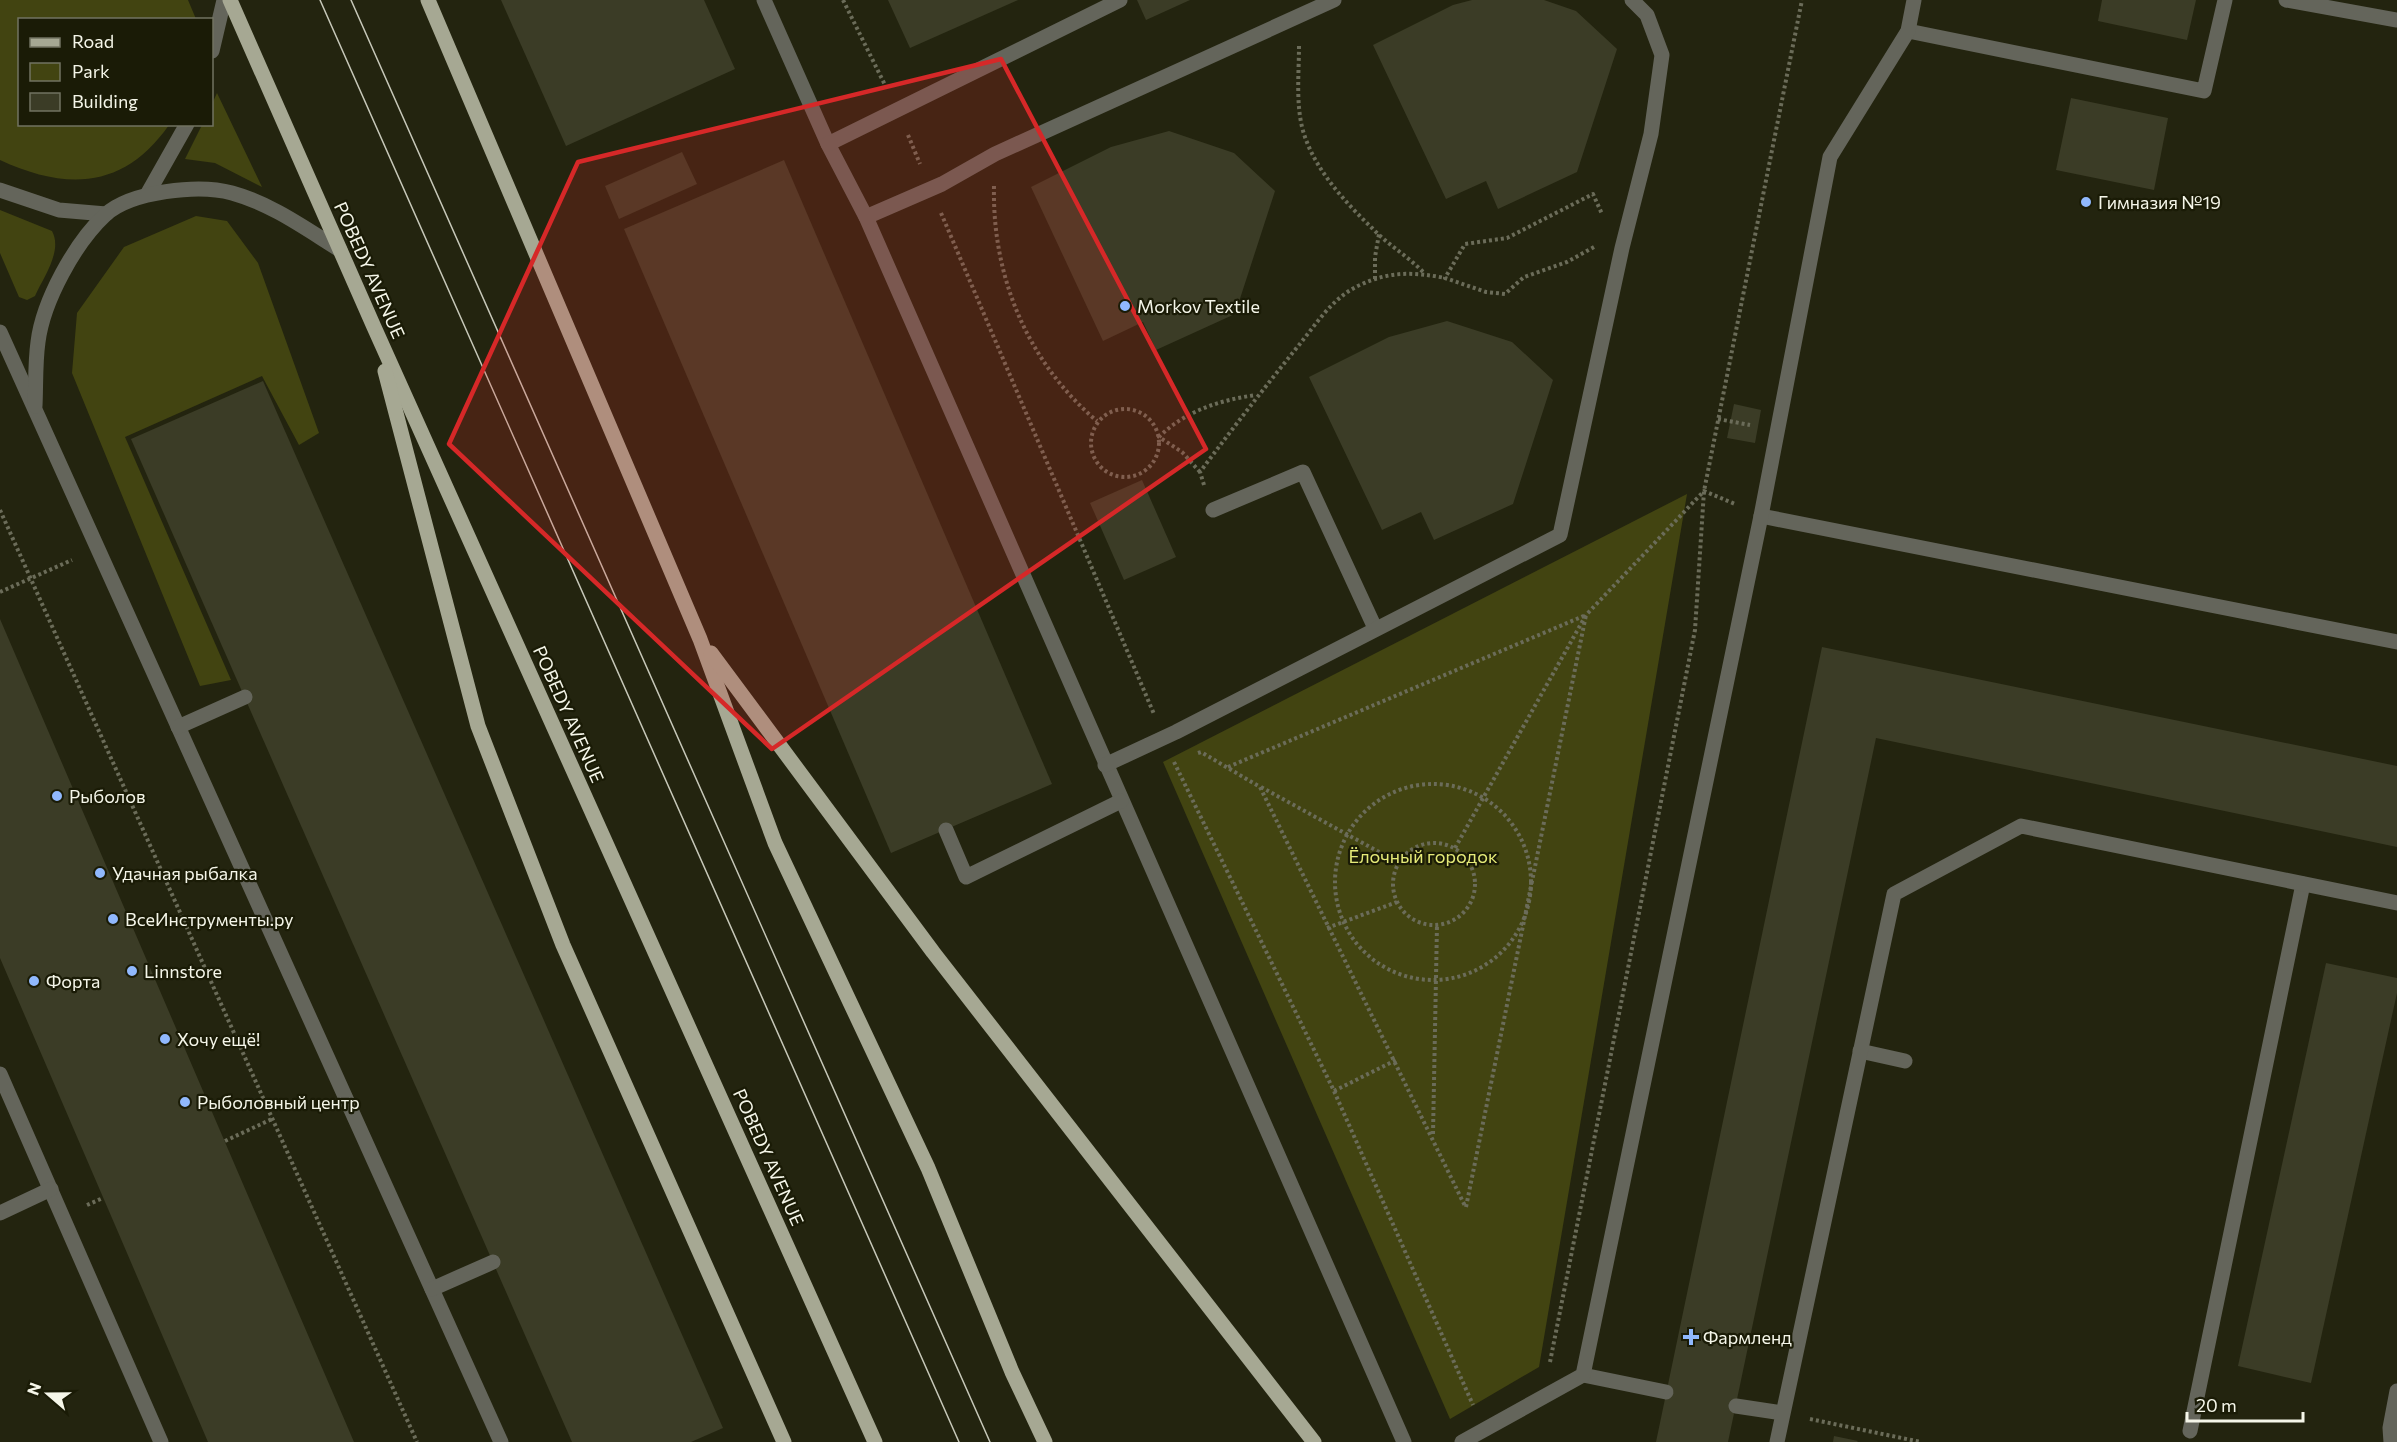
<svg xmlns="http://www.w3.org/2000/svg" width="2397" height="1442" viewBox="0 0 2397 1442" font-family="Commissioner,sans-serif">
<rect width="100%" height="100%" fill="#23240f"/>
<!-- green -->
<g fill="#424411">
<path d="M0,0H188L196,19L20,20V124L169,125C124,189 67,191 0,160Z"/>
<path d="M217,93L262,187L215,163L185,159L202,125L212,124V104Z"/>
<path d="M0,210L52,231C63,251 43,278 35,296L27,300L19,297L0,253Z"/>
<path d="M196,216L227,221L258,263L319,433L299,445L262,376L125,437L231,680L200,686L72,373L77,313L124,247Z"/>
<path d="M1687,494L1539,1367L1450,1419L1163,762Z"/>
</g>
<!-- building -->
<g fill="#3b3c26">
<path d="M501,0H704L735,69L566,146Z"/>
<path d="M888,0H1018L910,48Z"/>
<path d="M1137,0H1190L1146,20Z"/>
<path d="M1472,0H1544L1576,11L1617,49L1577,172L1498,209L1486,181L1446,199L1373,45L1453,5Z"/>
<path d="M2102,0H2196L2187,40L2098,21Z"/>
<path d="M2071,98L2168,118L2154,190L2056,170Z"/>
<path d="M1169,131L1234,153L1275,191L1235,314L1156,350L1143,322L1103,341L1031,187L1111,147Z"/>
<path d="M682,152L697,184L619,219L605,186Z"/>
<path d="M784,160L1052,784L891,853L624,229Z"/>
<path d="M1447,321L1512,342L1553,380L1513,504L1434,540L1421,512L1382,530L1309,377L1389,337Z"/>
<path d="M263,381L723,1428L691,1442H572L131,439Z"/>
<path d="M1734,404L1761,410L1755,443L1727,438Z"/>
<path d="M1142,480L1176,557L1124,580L1090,503Z"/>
<path d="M0,619L354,1442H208L118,1232L0,958Z"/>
<path d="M1822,647L2397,766V847L1876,738L1728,1442H1656Z"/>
<path d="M2326,963L2397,978V993L2311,1383L2238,1366Z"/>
<path d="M1834,1436L1858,1441L1857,1442H1833Z"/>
</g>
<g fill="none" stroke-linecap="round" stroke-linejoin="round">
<!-- path -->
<g stroke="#6b6c59" stroke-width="4" stroke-dasharray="3 3" stroke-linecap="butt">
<path d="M843,0L885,85"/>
<path d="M1299,46C1299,75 1295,109 1305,137C1317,172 1346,203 1372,228C1388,245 1408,256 1424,273"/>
<path d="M908,135L920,164"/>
<path d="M994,186C992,277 1028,363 1097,421"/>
<path d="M941,213L1154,714"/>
<path d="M1594,247L1567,262L1524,277L1505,294L1486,292L1445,278L1465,244L1507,238L1593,194L1602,214"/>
<path d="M1375,279V257L1379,234"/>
<circle cx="1125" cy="443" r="34"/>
<path d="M1718,419L1750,425"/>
<path d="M1200,472L1182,452L1159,437C1185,411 1220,400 1256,395"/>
<path d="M1204,485L1200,472C1232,429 1265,387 1299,345C1317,323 1333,297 1360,285C1390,271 1414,272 1445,278"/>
<path d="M0,510L417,1442"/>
<path d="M0,592L72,560"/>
<path d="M1198,753L1201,752L1260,787L1465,1206"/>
<path d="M1174,762L1334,1091L1473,1405"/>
<path d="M1228,767L1586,615L1466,1207"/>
<circle cx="1433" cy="882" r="98"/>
<path d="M1261,787L1399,863"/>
<circle cx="1434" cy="884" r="41"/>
<path d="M1455,848L1586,615L1704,491L1735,504"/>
<path d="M1327,928L1397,902"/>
<path d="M1334,1091L1396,1060"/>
<path d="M1433,1134L1437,925"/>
<path d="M225,1141L272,1119"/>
<path d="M87,1205L103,1198"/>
<path d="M1550,1362L1695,630L1704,491L1802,0"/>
<path d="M1810,1419L1921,1442"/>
</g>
<!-- service -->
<g stroke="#64655b" stroke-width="15">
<path d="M764,0L828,144L866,217L1404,1442"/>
<path d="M2286,0L2397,20"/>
<path d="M1908,31L2204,91L2225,0"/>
<path d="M212,51L224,0"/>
<path d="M828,144L1120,0"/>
<path d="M0,190L59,210L106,214"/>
<path d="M148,193L187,124"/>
<path d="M866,217L942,184L995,154L1334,0"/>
<path d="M0,332L501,1442"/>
<path d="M35,406C36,385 35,363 38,342C43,301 75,243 105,215C131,191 199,184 232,193C272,204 306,229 340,250"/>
<path d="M1213,510L1303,472L1375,628"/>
<path d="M1761,516L2397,642"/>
<path d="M178,727L245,697"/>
<path d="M1105,765L1176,732L1560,535L1622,248L1651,134L1662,55L1647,15L1632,0"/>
<path d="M946,830L966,877L1121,801"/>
<path d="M1860,1051L1905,1061"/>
<path d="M0,1074L161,1442"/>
<path d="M0,1213L51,1189"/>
<path d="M432,1289L493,1262"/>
<path d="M1583,1375L1666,1392"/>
<path d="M1736,1406L1782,1413"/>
<path d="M2190,1431L2303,884"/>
<path d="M1462,1442L1583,1375L1761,516L1830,157L1908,31L1914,0"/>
<path d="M1777,1442L1894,894L2021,826L2397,903"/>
<path d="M2391,1442L2390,1428L2397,1391"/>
</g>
<!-- primary -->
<g stroke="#a6a893" stroke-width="15">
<path d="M230,0L374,327L875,1442"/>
<path d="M428,0L700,639L775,843L928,1168L1012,1372L1045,1442"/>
<path d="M385,371L478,726L563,945L784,1442"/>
<path d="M711,653L933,952L1314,1442"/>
</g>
<!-- tram -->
<g stroke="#c7c8b9" stroke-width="1.5">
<path d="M320,0L959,1442"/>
<path d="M351,0L990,1442"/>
</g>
</g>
<!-- marked area -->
<path fill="#d62828" fill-opacity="0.2" stroke="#d62828" stroke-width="4.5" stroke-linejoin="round" d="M1001,59L1206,449L772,749L449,444L578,162Z"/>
<!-- markers -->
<g fill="#90b8fd" stroke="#1a1b06" stroke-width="2">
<circle cx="2086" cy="202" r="6"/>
<circle cx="1125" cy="306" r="6"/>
<circle cx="57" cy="796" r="6"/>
<circle cx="100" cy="873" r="6"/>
<circle cx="113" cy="919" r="6"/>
<circle cx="132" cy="971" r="6"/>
<circle cx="34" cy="981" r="6"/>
<circle cx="165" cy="1039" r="6"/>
<circle cx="185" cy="1102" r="6"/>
<path d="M1688 1328h6v6h6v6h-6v6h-6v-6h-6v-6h6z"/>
</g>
<g text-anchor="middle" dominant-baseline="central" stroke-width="4.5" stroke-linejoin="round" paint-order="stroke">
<!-- poi labels -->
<g font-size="18" fill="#f5f6e9" stroke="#1a1b06" text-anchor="start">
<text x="2098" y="202">Гимназия №19</text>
<text x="1137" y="306">Morkov Textile</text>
<text x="69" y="796">Рыболов</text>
<text x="112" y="873">Удачная рыбалка</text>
<text x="125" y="919">ВсеИнструменты.ру</text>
<text x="144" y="971">Linnstore</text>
<text x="46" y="981">Форта</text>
<text x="177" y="1039">Хочу ещё!</text>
<text x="197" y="1102">Рыболовный центр</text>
<text x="1703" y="1337">Фармленд</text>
</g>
<!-- street labels -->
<g font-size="18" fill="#f5f6e9" stroke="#1a1b06">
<text transform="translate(370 270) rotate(66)">POBEDY AVENUE</text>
<text transform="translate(569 714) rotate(66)">POBEDY AVENUE</text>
<text transform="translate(769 1157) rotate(66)">POBEDY AVENUE</text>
</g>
<!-- park labels -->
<g font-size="18" fill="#e5ea78" stroke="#1a1b06">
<text x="1423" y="856">Ёлочный городок</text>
</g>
</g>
<!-- legend -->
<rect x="18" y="18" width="195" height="108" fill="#1a1b06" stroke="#727361" stroke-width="1.5"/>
<rect x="30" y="38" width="30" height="9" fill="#a6a893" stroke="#727361" stroke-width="1.5"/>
<text x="72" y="48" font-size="18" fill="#f5f6e9">Road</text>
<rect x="30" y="63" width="30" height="18" fill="#424411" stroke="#727361" stroke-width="1.5"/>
<text x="72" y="78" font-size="18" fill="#f5f6e9">Park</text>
<rect x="30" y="93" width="30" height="18" fill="#3b3c26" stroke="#727361" stroke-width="1.5"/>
<text x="72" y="108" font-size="18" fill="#f5f6e9">Building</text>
<!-- north arrow -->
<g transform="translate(48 1394) rotate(290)" stroke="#1a1b06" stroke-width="4.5" paint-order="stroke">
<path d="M0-4.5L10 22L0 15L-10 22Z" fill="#f5f6e9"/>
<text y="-9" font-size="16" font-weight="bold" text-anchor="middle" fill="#f5f6e9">N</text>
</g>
<!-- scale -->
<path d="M2187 1412v9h116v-9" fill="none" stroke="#f5f6e9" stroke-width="3"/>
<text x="2196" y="1412" font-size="18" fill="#f5f6e9" stroke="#1a1b06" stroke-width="4.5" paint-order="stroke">20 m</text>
</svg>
